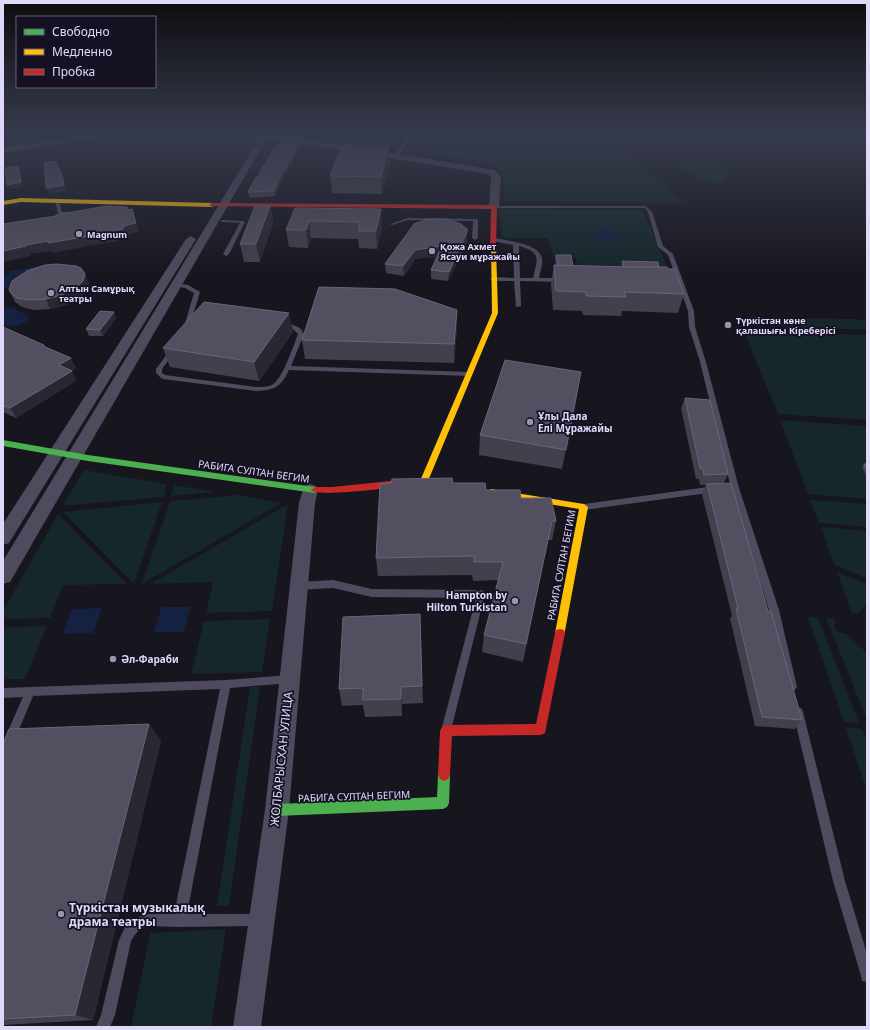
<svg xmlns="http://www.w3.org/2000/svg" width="870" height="1030" viewBox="0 0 870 1030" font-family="'Noto Sans',sans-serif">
<rect width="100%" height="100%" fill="#17151e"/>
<!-- green -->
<g fill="#15272a">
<path d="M437,133H616L623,149L683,203L504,201L502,171L484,162L436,155Z"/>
<path d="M628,133H667L658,149L656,147Z"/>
<path d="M673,163C685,163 725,159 729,172L725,182C710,189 685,170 673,163Z"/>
<path d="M499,209L643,210L667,267L577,266L576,258L553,257L548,238H502Z"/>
<path d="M746,317L854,319L867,321V330L749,325Z"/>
<path d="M743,329L867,335V420L778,414Z"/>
<path d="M780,420L867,426V499L808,494Z"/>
<path d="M84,470L167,484L164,497L63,506Z"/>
<path d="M174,485L216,492L171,496Z"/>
<path d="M238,495L282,503L142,584L170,501Z"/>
<path d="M810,500L867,504V527L819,523Z"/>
<path d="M162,502L134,584L63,512Z"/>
<path d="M288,504L272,611L206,613L213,582L150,584Z"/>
<path d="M58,514L127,584L63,585L50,618L3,619V611Z"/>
<path d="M821,527L867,531V578L834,565Z"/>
<path d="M837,572L867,584V604L858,614L852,613Z"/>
<path d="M808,617L818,618L859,723L844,722Z"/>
<path d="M826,618H834L836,623L834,627C836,631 840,634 845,633L867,653V720Z"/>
<path d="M270,619L262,672L191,674L204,621Z"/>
<path d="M47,626L25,679H3V627Z"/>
<path d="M250,687H260L229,906H217Z"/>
<path d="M846,727L862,729L867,742V792Z"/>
<path d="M226,929L211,1027H131L150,933Z"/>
</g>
<!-- water -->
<g fill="#152140">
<path d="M601,229L614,230L620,234L621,238C614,244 595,244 593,233Z"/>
<path d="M52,264H58L11,284L3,291V275L8,274L10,271Z"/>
<path d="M12,307L28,316L29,319C23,325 11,328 3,325V308Z"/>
<path d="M161,607H191L184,632H154Z"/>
<path d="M102,608L93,633L62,634L72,609Z"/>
</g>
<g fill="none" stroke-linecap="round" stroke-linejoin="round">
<!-- lane -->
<g fill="#4e4b5e" fill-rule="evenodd">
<path d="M411,133H415L397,157H395L394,156Z"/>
<path d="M55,200L59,201L62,212H72L74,213V214H58Z"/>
<path d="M492,206H646L652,212L663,246L673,254L694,311L695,327L706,362L739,488L779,610L797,687L795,690L792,691L789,690L787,687L769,610L731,488L700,362L689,327L688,311L668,255L658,247L648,212L645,208H492Z"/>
<path d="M408,218L478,219V238L475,240L472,238L473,221L408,220L392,225L390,224Z"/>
<path d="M221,220L243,221L245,222L229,254L226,256L223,254L240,223L223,222H221Z"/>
<path d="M495,238C508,241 540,243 542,259C543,265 540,272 539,278H562L565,280L562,282L520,281L521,306L516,307L514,281H493L490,279L493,277L514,278L513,245L493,241L492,240ZM519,246C541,252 538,258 533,278H520Z"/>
<path d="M176,283L188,285L200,292L189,328H185L184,327L194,293L185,288L174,286L173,285Z"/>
<path d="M281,323C290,325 300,324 304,334L291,366L470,372L473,374L470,376L289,370C281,387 275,390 256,391L163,379L161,378L156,373V369L170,350L172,349L175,351L162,369V373L165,375L256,387C261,387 267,387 272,385C283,379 293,346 298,334L293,329L279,326L278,325Z"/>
<path d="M715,486L719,489L715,492L584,510L580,507L584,504Z"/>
<path d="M333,580L372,589L481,590L484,591L485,594L451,730L447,732L443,730L442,727L476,598L372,597L333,588L299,590L296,589L295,586L296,583L299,582Z"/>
<path d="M290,675L293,676L295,679L293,682L290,683L230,688L187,914H259L263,916L265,920L263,924L259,926L179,927L146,926C139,929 135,934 131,941L115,1015L110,1027H96L101,1015L119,940L126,925L134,919L146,914H174L220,689L33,696L7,758L3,759V742L23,697L3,698V688L226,680Z"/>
<path d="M798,707L802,709L803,712L845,881L867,954V982L862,981L861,976L833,881L793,712L794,709Z"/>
</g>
<!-- street -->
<g fill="#4e4b5e" fill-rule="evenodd">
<path d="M100,133H120L116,135L3,153V147Z"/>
<path d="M248,133H267L495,170L501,177L499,207L494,210L489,207L491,177L489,174L267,138L10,582L3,584V561L260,137L249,135Z"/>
<path d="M191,236L196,239L9,543L3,545V524L186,239Z"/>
<path d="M310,484L316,486L318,490L315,503L289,810L261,1027H233L265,810L299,503L304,486Z"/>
</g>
<!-- fast -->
<g fill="#4caf50" fill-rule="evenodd">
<path d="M3,440L88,455L315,487L319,490L315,493L88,461L3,446Z"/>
<path d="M444,769L448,771L450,775L449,803L447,807L443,809L277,816L273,814L271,810L273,806L277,804L437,797L438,775L440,771Z"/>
</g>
<!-- slow -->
<g fill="#ffc107" fill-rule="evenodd">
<path d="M21,198L212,203L215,205L212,207L21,202L3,205V201Z"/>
<path d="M491,246L496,247L498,313L428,481L424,484L420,481L492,313Z"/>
<path d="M491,489L584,504L588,507L564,636L560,637L556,636L555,633L579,509L488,494L487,492Z"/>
</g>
<!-- jam -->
<g fill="#c62828" fill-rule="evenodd">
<path d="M212,203L494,205L497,207L496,247L493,249L490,247L491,209L210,206L209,205Z"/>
<path d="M410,479L414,482L410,485C396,487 317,498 311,490L315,487H332Z"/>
<path d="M560,629L564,630L565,633L545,733L541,735L452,736L450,775L448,779L444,781L440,779L438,775L440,731L442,727L446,725L536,724L555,633L556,630Z"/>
</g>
</g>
<!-- wall -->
<g fill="#433f4d">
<path d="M286,133H305L303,137L287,135Z"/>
<path d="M472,133H524L514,141Z"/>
<path d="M785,133H816L815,135Z"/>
<path d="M300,139V145L292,164H291L286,174H285L275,196L250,198L248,192L278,147Z"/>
<path d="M390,162L382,194L332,193L330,176Z"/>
<path d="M270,206L273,223L260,262H244L240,244Z"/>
<path d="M295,208L382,227L377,249L359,248L358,239L311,238L308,248L289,247L286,230Z"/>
<path d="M467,232V242L448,281L431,279V270L437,256L415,259L404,276L386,273L385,264Z"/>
<path d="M556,255L573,266L621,267L622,261L668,269L684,294L678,313L622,311L621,316L583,315L582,311L553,310L551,283L554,265H556L555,261Z"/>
<path d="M85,274L89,284L87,291L79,298L66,305L50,309L34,310L22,307L15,302L10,292Z"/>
<path d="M114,312L116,318L103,336H89L86,329Z"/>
<path d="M289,313L293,332L259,381L170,367L163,348Z"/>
<path d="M3,327L44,345L46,347L76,368L72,371L76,381L16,418L3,412Z"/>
<path d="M457,329L454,363L305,359L302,340Z"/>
<path d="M581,372L562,469L479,455L480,435Z"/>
<path d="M685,398L728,474L724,483L768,611L802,720L795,729L755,726L730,618L732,616L702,494L706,485H700L699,479H696L681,408Z"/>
<path d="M864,464H867V478L862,467Z"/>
<path d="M453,483L486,490L521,498L556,521L552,540H548L523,662L482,652L484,635L498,580L473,581L472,575L378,576L376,558Z"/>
<path d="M420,614L423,703L402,704V716L365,717L363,705L342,706L339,689Z"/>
<path d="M161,740L93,1020L3,1025V744Z"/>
</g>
<!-- shaded-wall -->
<g fill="#2a2732">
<path d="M303,133H305L303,137Z"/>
<path d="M514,133H524L514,141Z"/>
<path d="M300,139V145L292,164L291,158Z"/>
<path d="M389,146L390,162L382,194L381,177Z"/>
<path d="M290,158L291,164L286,174V168Z"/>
<path d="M18,166L20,170L23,187L10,189L7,185Z"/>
<path d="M284,168L285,174L275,196L274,191Z"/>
<path d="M61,172L64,177L66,191L49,194L46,188Z"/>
<path d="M270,206L273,223L260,262L256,244Z"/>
<path d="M132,209L139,232L130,234L126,236V238L117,240V241L52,253L51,251L30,254L31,256L3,262V251L26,245L113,231L123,227Z"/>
<path d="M381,209L382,227L377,249L376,231Z"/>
<path d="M309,221L311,238L308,248L306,230Z"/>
<path d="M467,232V242L448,281L449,272Z"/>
<path d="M442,246V256L415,259L404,276L403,266L415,250Z"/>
<path d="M85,274L89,284L87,291L79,298L66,305L50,309L46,299Z"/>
<path d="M457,310V329L454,363V344Z"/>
<path d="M114,312L116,318L103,336L100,330Z"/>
<path d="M289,313L293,332L259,381L254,362Z"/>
<path d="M71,358L76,368L72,371L76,381L16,418L10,408L59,365Z"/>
<path d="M401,687L402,704V716L401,699Z"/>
<path d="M149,724L161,740L93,1020L75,1015Z"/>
</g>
<!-- building -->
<g fill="#544f60" stroke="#6a6478">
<path d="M282,137L300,139L291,158H290L286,168H284L274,191L248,192L256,177H258L263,166H265L274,147H278Z"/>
<path d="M342,145L389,146L381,177L330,176Z"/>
<path d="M56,161L60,172H61L64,185L46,188L44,163Z"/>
<path d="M18,166L21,182L7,185L5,168Z"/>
<path d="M106,206L127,207L128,210L132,209L136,223L127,225L123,227V229L113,231V232L48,243V241L26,245V246L3,251V224L56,216V215Z"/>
<path d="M255,206H270L256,244H240Z"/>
<path d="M295,208L381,209L376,231H358L360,222L309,221L306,230H286Z"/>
<path d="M428,219H446L461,224L467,229V232L449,272L431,270L442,246L415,250L403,266L385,264L414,224Z"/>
<path d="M556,255H571L573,266L558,265Z"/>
<path d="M622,261L658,262L659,267H624Z"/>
<path d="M57,264L76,266L81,268L85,274L83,281L75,289L62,295L46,299L30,300L17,298L10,292L9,289L12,281L27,271L45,265Z"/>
<path d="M554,265L630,267H667L668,269H675L684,294L624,292L626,297L586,296V292L556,291Z"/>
<path d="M319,287L395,289L457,310L454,344L302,340Z"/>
<path d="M204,302L289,313L254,362L163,348Z"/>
<path d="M100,311L114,312L100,330L86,329Z"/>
<path d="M3,327L44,345L43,346L71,358L59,365L72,371L10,408L3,405Z"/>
<path d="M505,360L581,372L566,450L480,435Z"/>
<path d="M685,398L710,400L728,474L704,475L703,469L700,468Z"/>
<path d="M864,464H867V470Z"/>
<path d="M452,478L453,483H485L486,490H520L521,498H551L556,521H552L526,644L484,635L503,562H474V556L376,558L380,484L391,483L392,479Z"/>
<path d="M731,483L768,611H771L802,720L762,717L736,609H738L707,484Z"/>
<path d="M420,614L422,686L401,687V699L363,700V688L339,689L343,617Z"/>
<path d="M149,724L75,1015L3,1019V744L9,729Z"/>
</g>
<!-- sky -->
<linearGradient id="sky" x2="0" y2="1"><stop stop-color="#0d0c10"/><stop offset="0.48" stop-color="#363b4c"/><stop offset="1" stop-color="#363b4c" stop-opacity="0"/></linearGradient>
<rect width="870" height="277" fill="url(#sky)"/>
<!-- markers -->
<g fill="#9a94ad" stroke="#161122" stroke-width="1.5">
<circle cx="79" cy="234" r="4"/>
<circle cx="432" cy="251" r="4"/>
<circle cx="51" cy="293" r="4"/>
<circle cx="728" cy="325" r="4"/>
<circle cx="530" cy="422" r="4"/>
<circle cx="515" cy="601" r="4"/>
<circle cx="113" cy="659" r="4"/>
<circle cx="61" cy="914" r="4"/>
</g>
<g text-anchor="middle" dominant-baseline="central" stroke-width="3.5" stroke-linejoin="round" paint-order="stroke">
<!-- far-poi labels -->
<g font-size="9" font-weight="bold" fill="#e0d8fa" stroke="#161122" text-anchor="start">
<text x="87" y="234">Magnum</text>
<text x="440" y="246">Қожа Ахмет<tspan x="440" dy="10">Ясауи мұражайы</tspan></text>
<text x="59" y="288">Алтын Самұрық<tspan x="59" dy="10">театры</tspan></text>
<text x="736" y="320">Түркістан көне<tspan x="736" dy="10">қалашығы Кіреберісі</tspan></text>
</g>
<!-- poi labels -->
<g font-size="10" font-weight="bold" fill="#e0d8fa" stroke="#161122" text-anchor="start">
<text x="538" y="416">Ұлы Дала<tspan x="538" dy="12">Елі Мұражайы</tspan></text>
<text x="507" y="595" text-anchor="end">Hampton by<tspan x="507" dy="12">Hilton Turkistan</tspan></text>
<text x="121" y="659">Әл-Фараби</text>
</g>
<!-- street labels -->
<g font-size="10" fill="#e0d8fa" stroke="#161122">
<text transform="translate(254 471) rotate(8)">РАБИГА СУЛТАН БЕГИМ</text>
<text transform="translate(561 565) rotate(-79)">РАБИГА СУЛТАН БЕГИМ</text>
<text transform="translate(354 796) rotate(-2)">РАБИГА СУЛТАН БЕГИМ</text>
</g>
<!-- near-street labels -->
<g font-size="12" fill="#e0d8fa" stroke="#161122">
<text transform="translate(281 759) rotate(-84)">ЖОЛБАРЫСХАН УЛИЦА</text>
</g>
<!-- near-poi labels -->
<g font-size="12" font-weight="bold" fill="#e0d8fa" stroke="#161122" text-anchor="start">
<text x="69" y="907">Түркістан музыкалық<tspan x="69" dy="14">драма театры</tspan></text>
</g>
</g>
<!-- border -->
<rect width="870" height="1030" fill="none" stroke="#e0d8fa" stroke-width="8"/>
<!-- legend -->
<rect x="16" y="16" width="140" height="72" fill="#161122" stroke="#676178"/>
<rect x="24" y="29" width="20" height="6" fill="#4caf50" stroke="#676178"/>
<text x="52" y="36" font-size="12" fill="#e0d8fa">Свободно</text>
<rect x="24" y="49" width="20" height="6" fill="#ffc107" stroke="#676178"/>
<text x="52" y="56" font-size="12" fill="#e0d8fa">Медленно</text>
<rect x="24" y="69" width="20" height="6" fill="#c62828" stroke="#676178"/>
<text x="52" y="76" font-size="12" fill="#e0d8fa">Пробка</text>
</svg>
